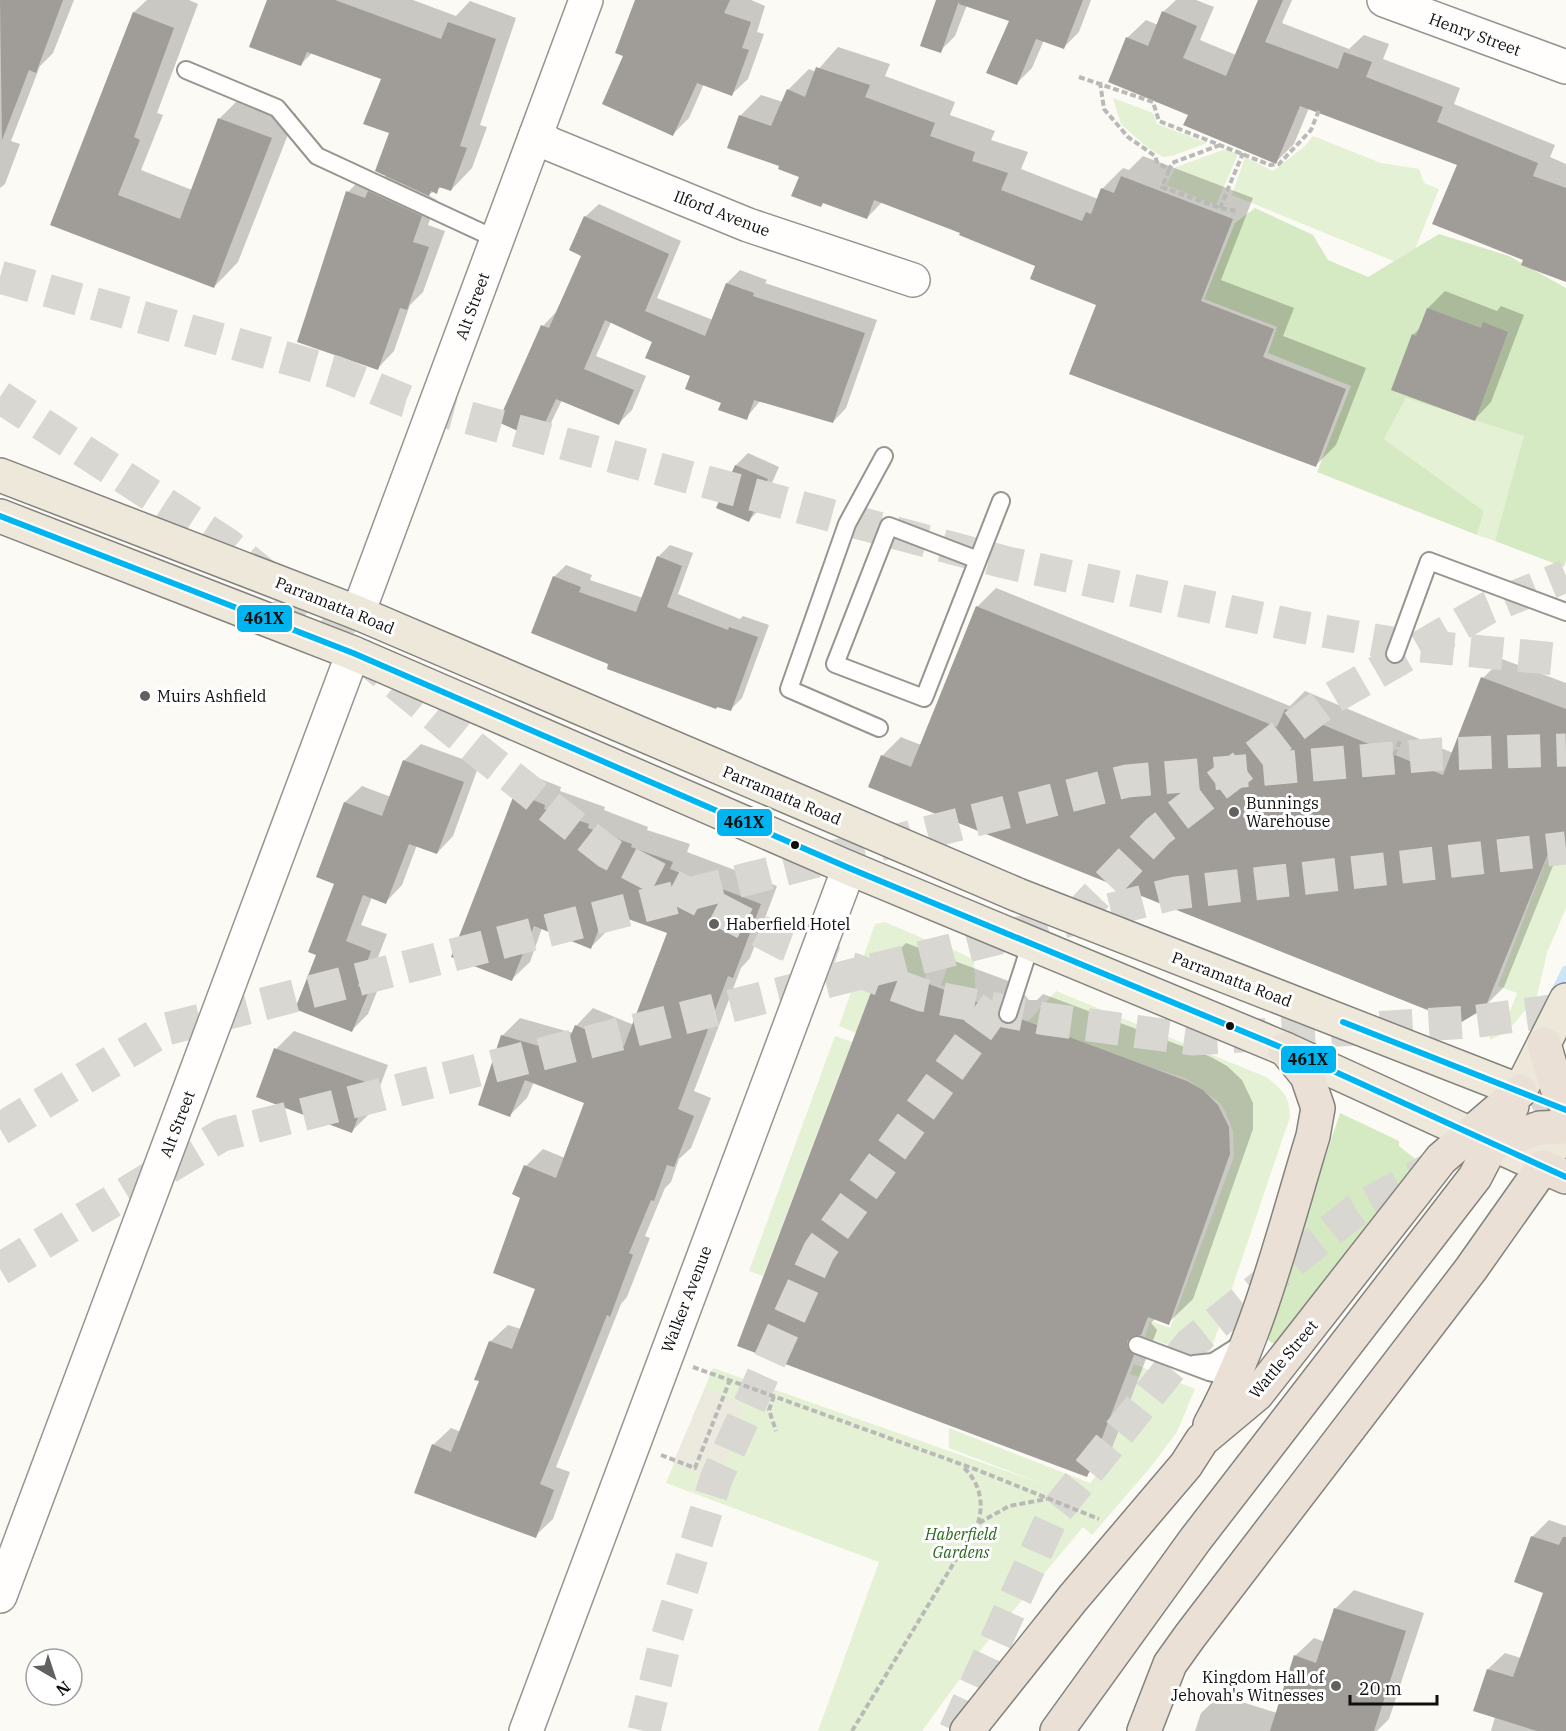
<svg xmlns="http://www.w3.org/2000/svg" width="1566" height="1731" viewBox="0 0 1566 1731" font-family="'IBM Plex Serif',serif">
<rect width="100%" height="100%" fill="#fcfaf4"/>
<!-- green -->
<g fill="#e5f1d4">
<path d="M1113,98L1153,113L1157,124L1207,143L1172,156L1163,157L1148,148L1121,124Z"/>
<path d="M1313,136L1381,163L1419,169L1424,183L1439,189L1408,267L1232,195L1245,157L1273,171L1305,146Z"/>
<path d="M1226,149L1238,154L1216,205L1166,185L1176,167Z"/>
<path d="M1406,398L1525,436L1495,541L1477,535L1484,511L1384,439Z"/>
<path d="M1550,850L1566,856V908L1547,953L1537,996L1508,1031L1490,1040L1489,1036L1510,1011L1517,993L1498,986Z"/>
<path d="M885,922L939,945L923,982L856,1033L839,1026L875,924Z"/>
<path d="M954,950L974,960L976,1002L964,998L965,994L941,985Z"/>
<path d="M1056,991L1266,1077C1282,1089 1290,1096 1290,1117L1208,1359L1145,1337L1150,1321L1170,1328L1234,1157L1233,1131L1225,1111L1219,1102L1187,1079L1024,1026Z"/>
<path d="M835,1036L852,1042L763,1276L749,1271Z"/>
<path d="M1134,1364L1195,1389L1177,1432L1149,1469L1092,1535L1083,1527L984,1646L922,1731H818L879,1562L666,1483L713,1368L1043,1484L949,1448V1428L1090,1483L1096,1476L1101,1479L1139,1377L1130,1374Z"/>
</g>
<!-- forest -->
<g fill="#d5e9c2">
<path d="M1255,208L1313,235L1328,260L1368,277L1439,234L1509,256L1566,288V560L1564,567L1495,541L1524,436L1406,398L1384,439L1484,511L1477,535L1317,472L1351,386L1268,353L1277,327L1204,299L1235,223Z"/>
<path d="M1340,1113L1399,1141V1146L1424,1166L1296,1322L1274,1344L1268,1340L1271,1321Z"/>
</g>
<!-- plaza -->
<path fill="#ece9df" d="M705,1388L740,1403L742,1409L724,1465L720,1472L712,1478L673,1463Z"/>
<!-- shadow -->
<g fill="#0003">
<path d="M0,0H74L53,53L40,66L11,141L20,144L5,184L0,188Z"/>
<path d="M147,0H189L198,4L157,113L163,115L141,170L192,190L220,118L244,94L296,114L238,262L214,287L52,224L134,12Z"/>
<path d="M269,0H413L456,16L470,1L516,18L480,125L487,127L472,168L451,190L442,187L428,195L437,200L428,225L445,231L423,292L410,305L394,351L378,368L348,192L364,176L380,181L386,175L391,133L383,78L313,52L301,64Z"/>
<path d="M636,0H751L765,6L757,32L764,34L748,79L732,94L704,84L689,118L673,134L625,55Z"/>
<path d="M936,0H1091L1079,32L1064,47L1044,40L1032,68L1017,83L1011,20L967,5L955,36L940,51Z"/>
<path d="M1176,0H1196L1214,7L1200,40L1236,55L1259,0H1292L1282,23L1349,49L1364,35L1389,44L1383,59L1460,88L1454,104L1555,145L1550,157L1566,164V281L1525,260L1459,164L1309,108L1294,144L1276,162L1190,114L1127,38L1146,20L1158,25L1163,12Z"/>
<path d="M838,47L890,64L885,76L955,102L950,115L995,131L991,140L1028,152L1021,169L1098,199L1102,189L1123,168L1129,170L1143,156L1253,198L1221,280L1294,308L1283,336L1366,368L1336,445L1315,466L1098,304L1037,265L962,232L882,202L867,218L824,202L821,205L801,176L781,165L740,116L761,95L783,102L788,90L809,69L816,72Z"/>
<path d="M599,204L681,241L657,298L713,320L727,283L740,270L767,280L765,283L877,320L846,408L833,422L761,400L746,418L723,402L654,341L611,322L596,356L646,376L632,410L619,423L562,400L550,425L537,438L500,421L543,326L556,312L583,255L585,217Z"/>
<path d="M1445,291L1497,311L1501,306L1524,315L1491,402L1475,419L1413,335L1421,327L1428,308Z"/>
<path d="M748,453L779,467L761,508L749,520L736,465Z"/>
<path d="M670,545L693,553L678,594L740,619L743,616L769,625L742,698L730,710L610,663L554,577L566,565L592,575L590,580L643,598L658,557Z"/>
<path d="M996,588L1290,706L1305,691L1453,753L1483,678L1502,659L1566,683V854L1559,851L1504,987L1484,1007L882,756L901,737L921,745L977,607Z"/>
<path d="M421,744L479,765L453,836L437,853L417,845L402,885L386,902L372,897L361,925L387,934L373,970L384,974L368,1014L352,1030L318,955L336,883L345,802L362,786L391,797L405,760Z"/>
<path d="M533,776L561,787L560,791L605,807L604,810L648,827L647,830L690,844L687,852L777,886L750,958L741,968L694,1091L711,1098L691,1148L679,1159L671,1182L665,1188L645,1236L650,1238L627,1297L621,1304L556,1467L570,1472L553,1519L535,1536L433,1445L451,1428L461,1432L481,1381L490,1342L508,1325L521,1329L537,1288L522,1197L526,1166L543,1149L565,1158L586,1102L534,1082L527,1098L510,1115L502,1036L520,1018L573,1033L576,1026L593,1008L634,1025L669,932L615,913L608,930L591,947L542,928L530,962L512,979L516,793Z"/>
<path d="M906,943L1022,986V992L1029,1000H1037L1043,994L1211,1057L1227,1066L1242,1080L1253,1103V1129L1193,1299L1168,1323L1156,1318L1151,1323L1157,1330L1111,1451L1087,1475L882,967Z"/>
<path d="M294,1031L388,1065L370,1113L352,1131L276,1049Z"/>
<path d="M1549,1520L1566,1526V1731H1491L1495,1717L1488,1669L1505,1653L1521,1658L1545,1592L1516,1581L1533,1536Z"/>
<path d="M1354,1590L1424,1613L1389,1719L1377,1731H1195L1201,1713L1220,1695L1277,1713L1295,1656L1314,1638L1325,1642L1335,1609Z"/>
</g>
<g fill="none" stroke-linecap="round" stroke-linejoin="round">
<!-- stream -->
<path stroke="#cae6f6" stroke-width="9" d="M1554,995L1566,970"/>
</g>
<!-- building -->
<g fill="#a09d99">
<path d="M0,0H63L36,73L29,70L2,140Z"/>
<path d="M267,0H335L441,39L448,22L496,39L460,146L467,148L451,191L439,187L437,194L431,191L429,196L375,171L389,133L363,124L381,79L307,52L301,66L249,47Z"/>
<path d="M635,0H730L724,13L751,22L742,48L749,50L732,96L697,83L673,136L602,104L623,56L615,53Z"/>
<path d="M936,0H1083L1064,49L1036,39L1017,85L986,73L1009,21L959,4V1L941,53L920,46Z"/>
<path d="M1258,0H1283L1265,42L1338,69L1344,52L1372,62L1366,77L1443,107L1437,122L1538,163L1533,176L1566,188V282L1521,265L1523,260L1432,224L1457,165L1300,106L1276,164L1183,125L1188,115L1108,82L1126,37L1148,46L1162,11L1197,26L1183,58L1226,76Z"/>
<path d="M133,12L174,28L134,137L140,140L118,195L180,219L218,118L272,138L214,288L50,225Z"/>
<path d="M816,67L870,85L865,97L935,123L930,136L975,152L972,161L1008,173L1001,190L1082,221L1086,212L1091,214L1101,188L1114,193L1121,176L1233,219L1201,301L1274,329L1263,357L1346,389L1316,467L1069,374L1096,305L1030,279L1035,266L959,235L960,233L874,200L867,219L823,203L821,207L791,196L799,177L778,169L779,166L727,148L739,115L771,126L787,89L805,97Z"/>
<path d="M346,191L365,198L368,191L422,216L413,242L429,247L407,310L400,308L378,370L297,342Z"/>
<path d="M584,216L669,254L645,311L705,336L726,283L754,293L753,296L865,333L833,423L754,400L747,420L718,410L721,403L685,389L690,376L645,358L652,342L605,320L584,369L634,390L619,425L556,399L537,440L498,422L541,325L549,328L581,256L569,250Z"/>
<path d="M1427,308L1481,328L1483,322L1508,332L1475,421L1391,390L1412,334L1416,336Z"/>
<path d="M735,465L768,479L749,522L716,508Z"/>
<path d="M657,556L682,566L667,607L728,630L729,627L758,637L731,711L717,707L716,709L607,669L608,664L531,633L553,576L581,587L579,592L636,612Z"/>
<path d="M976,606L1277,727L1285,709L1443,775L1481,677L1566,709V856L1550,849L1485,1008L1460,1023L868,787L881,755L911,767Z"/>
<path d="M403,760L464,782L437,854L409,844L386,904L363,895L346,941L371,951L358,986L369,991L352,1032L295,1009L316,955L308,952L334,884L316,877L344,802L382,816Z"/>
<path d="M515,792L545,805L544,809L589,824L588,828L632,844L631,847L673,862L670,869L761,904L733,978L728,976L678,1109L694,1116L674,1167L667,1165L654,1201L651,1200L629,1253L633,1255L610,1317L607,1315L540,1484L554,1490L536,1538L414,1493L432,1444L451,1452L479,1381L474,1380L489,1341L512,1349L535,1289L493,1273L520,1198L512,1194L524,1165L556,1178L584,1103L525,1080L510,1117L478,1105L501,1035L563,1053L575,1025L624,1046L667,933L606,911L591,949L534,926L512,981L451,957Z"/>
<path d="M881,966L998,1010V1017L1004,1024H1011L1018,1018L1187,1081L1203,1090L1218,1105L1229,1127L1230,1154L1169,1325L1148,1317L1141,1335H1135L1127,1341V1347L1134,1355L1087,1477L737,1346Z"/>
<path d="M274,1048L371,1084L352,1133L256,1097Z"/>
<path d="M1531,1536L1559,1545L1563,1537H1566V1731H1537L1473,1711L1487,1669L1513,1677L1543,1593L1514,1582Z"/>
<path d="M1334,1608L1406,1631L1374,1731H1270L1294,1655L1316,1663Z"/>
</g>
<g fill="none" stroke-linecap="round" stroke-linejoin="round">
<!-- highway-tunnel -->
<g stroke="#d8d7d2" stroke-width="33" stroke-dasharray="33 16" stroke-linecap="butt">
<path d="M0,277L335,372L406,401L1004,562L1301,627L1391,643L1566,660"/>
<path d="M0,397L227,544L477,750L607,852L785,944L922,995L1046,1019L1192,1039L1471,1022L1566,1009"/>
<path d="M1074,919L1158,831L1327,701L1488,608L1566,576"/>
<path d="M0,1129L166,1029L1127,781L1440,754L1566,750"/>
<path d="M1491,1135L1566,1094"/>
<path d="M0,1269L222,1135L1176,893L1566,848"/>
<path d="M644,1731L663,1651L716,1479L819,1251L1004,994"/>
<path d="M955,1731L1053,1515L1190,1344L1356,1210L1438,1165"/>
</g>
<!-- lane casing -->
<g stroke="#969592" stroke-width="20">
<g id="lane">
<path d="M186,70L277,108L317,156L496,239"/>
<path d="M978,560L889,526L835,664L924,698L1001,501"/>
<path d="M1395,654L1429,561L1566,612"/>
<path d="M879,728L789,689L847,524L884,456"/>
<path d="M1008,1014L1031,943"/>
<path d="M1137,1345L1209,1372L1234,1378"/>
<path d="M1194,1364L1213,1362L1243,1343"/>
</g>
</g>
<!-- street casing -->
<g stroke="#969592" stroke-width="36">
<g id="street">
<path d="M1384,0L1566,67"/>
<path d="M536,135L550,144L748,225L913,280"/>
<path d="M358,613L586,0"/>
<path d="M0,1596L353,653"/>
<path d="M526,1731L849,868"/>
</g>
</g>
<!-- primary casing -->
<g stroke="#83827f" stroke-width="36">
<g id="primary">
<path d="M0,475L358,613L1018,895L1520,1091L1566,1000"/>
<path d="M0,516L353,653L849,868L1285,1049L1543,1167L1566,1118"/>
</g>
</g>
<!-- highway casing -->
<g stroke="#83827f" stroke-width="36">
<g id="highway">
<path d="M1544,1044L1557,1088L1566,1105"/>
<path d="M1492,1144L1540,1128L1566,1127"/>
<path d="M1210,1425C1259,1335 1283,1234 1313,1136L1318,1108L1307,1076L1285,1049"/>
<path d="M967,1731L1073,1598L1186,1465L1202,1440L1257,1394L1441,1159L1520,1091"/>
<path d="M1057,1731L1195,1540L1475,1177L1512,1106"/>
<path d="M1144,1731L1170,1664L1190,1636L1471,1269L1543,1167L1566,1177"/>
</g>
</g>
<!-- path -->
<g stroke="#b9b9b8" stroke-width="4" stroke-dasharray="6 3" stroke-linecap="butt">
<path d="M1079,77L1153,102L1159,121L1270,165L1279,164L1311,130L1319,110"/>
<path d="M1100,82L1104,109L1128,137L1155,156L1157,162L1169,170L1172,163L1220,145"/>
<path d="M1169,170L1162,187L1220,208L1236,211"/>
<path d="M1220,208L1243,153"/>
<path d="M1394,755L1400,741"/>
<path d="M693,1367L980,1471L1099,1519"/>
<path d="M774,1396L769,1410L776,1431"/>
<path d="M661,1455L695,1468L730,1380"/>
<path d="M979,1523L1009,1506L1047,1499"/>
<path d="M852,1731L978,1523C984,1503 980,1483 964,1468"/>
</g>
<!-- lane -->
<use href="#lane" stroke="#fffefd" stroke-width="16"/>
<!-- street -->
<use href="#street" stroke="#fffefd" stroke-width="33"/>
<!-- primary -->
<use href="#primary" stroke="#ede8da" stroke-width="33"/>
<!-- highway -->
<use href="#highway" stroke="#eae0d5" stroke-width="33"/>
<!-- bus-1 casing -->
<g stroke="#fff" stroke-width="10">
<g id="bus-1">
<path d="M0,516L353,653L849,868L1285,1049L1566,1177"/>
<path d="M1343,1022L1566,1110"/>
</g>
</g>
<!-- bus-1 -->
<use href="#bus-1" stroke="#00b5ef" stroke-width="6"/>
</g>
<!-- markers -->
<g fill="#62615f" stroke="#fff" stroke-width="2">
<circle cx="145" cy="696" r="6"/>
<circle cx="1234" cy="812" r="6"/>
<circle cx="714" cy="924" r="6"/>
<circle cx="1336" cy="1686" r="6"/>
</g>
<g fill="#0f0f0f" stroke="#fff" stroke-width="2">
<circle cx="795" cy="845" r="5"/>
<circle cx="1230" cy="1026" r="5"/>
</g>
<g text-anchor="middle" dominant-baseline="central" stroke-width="6" stroke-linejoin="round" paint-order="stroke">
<!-- street labels -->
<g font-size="16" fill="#0f0f0f" stroke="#fff">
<text transform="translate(1475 34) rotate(20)">Henry Street</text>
<text transform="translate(722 213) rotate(21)">Ilford Avenue</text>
<text transform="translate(472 306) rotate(-70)">Alt Street</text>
<text transform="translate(335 605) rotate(22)">Parramatta Road</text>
<text transform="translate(782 795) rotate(23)">Parramatta Road</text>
<text transform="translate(1232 979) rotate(21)">Parramatta Road</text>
<text transform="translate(177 1124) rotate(-69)">Alt Street</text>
<text transform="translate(686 1299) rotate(-69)">Walker Avenue</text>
<text transform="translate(1283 1359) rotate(-50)">Wattle Street</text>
</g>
<!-- poi labels -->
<g font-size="16" fill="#0f0f0f" stroke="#fff" text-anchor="start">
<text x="157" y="696">Muirs Ashfield</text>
<text x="1246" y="803">Bunnings<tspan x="1246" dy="18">Warehouse</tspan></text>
<text x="726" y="924">Haberfield Hotel</text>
<text x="1324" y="1677" text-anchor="end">Kingdom Hall of<tspan x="1324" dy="18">Jehovah's Witnesses</tspan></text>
</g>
<!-- park labels -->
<g font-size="16" font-style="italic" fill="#2c681e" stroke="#fff">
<text x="961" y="1534">Haberfield<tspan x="961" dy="18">Gardens</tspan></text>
</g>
</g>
<g stroke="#fff" stroke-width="2">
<rect x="236" y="604" width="57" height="29" rx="6" fill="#00b5ef"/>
<rect x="716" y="808" width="57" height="29" rx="6" fill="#00b5ef"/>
<rect x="1280" y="1045" width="57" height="29" rx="6" fill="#00b5ef"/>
</g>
<g font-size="16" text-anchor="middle" font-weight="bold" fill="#111">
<text x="264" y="624">461X</text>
<text x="744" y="828">461X</text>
<text x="1308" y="1065">461X</text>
</g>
<!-- north arrow -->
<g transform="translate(54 1677) rotate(141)"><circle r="28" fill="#ffffff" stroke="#9f9f9f" stroke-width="1.5"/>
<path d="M0-4.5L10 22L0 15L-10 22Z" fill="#62615f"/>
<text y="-9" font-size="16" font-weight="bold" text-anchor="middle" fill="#0f0f0f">N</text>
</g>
<!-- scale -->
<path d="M1350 1695v9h87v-9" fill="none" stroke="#0f0f0f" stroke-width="3"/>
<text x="1359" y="1695" font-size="18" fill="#0f0f0f" stroke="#ffffff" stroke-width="4.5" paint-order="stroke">20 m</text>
</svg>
